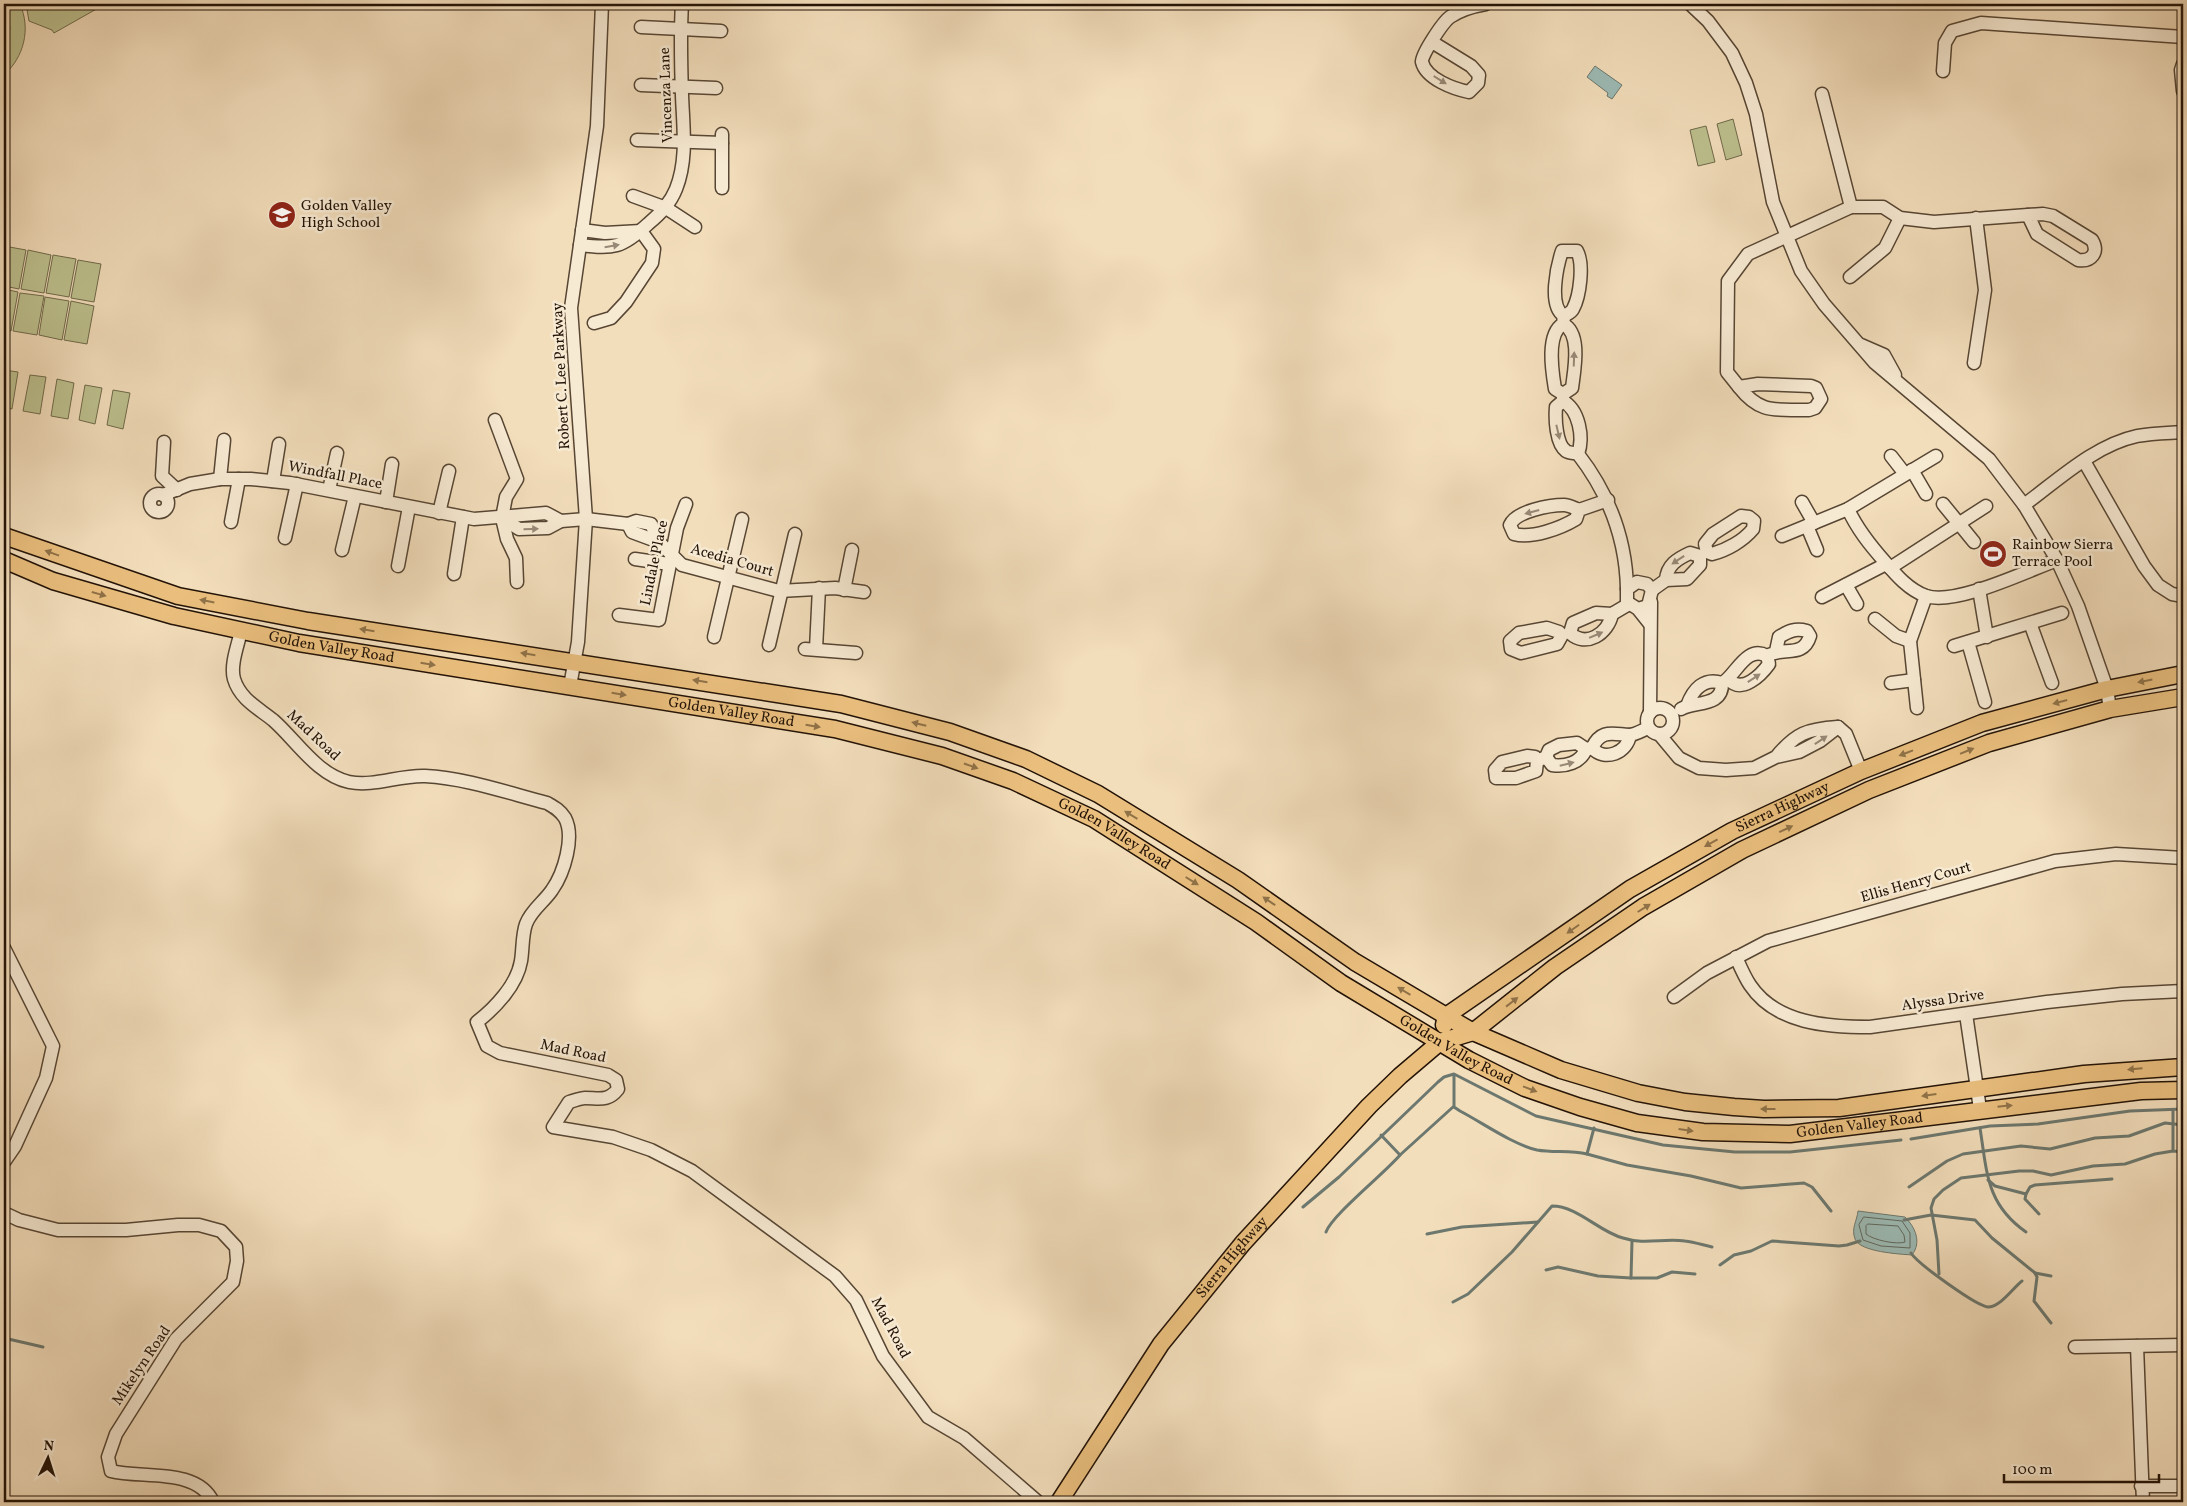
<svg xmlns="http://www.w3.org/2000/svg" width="2187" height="1506" viewBox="0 0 2187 1506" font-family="Vollkorn,serif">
<rect width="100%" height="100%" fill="#f3debc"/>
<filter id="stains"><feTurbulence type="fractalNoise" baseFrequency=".004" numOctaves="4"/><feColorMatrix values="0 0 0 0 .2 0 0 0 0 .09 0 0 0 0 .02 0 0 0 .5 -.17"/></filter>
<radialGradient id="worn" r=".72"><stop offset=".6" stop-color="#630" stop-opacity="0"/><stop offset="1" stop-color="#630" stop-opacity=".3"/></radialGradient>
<!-- pitch -->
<g fill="#bdc18f" stroke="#706a4b">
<path d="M4,4H20C31,29 24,57 4,75V51L10,28Z"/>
<path d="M26,4H98L100,7L54,33L52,30L29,21Z"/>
<path d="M1733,119L1742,155L1726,160L1717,124Z"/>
<path d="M1706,126L1715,162L1698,166L1690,130Z"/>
<path d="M4,246L26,250L19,289L4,286Z"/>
<path d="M28,250L51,255L44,293L21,289Z"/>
<path d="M53,255L76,259L69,297L46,293Z"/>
<path d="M78,260L101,264L94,302L71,298Z"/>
<path d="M4,289L18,292L11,331L4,329Z"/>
<path d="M20,293L44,296L37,335L13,331Z"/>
<path d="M45,297L69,301L62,340L39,335Z"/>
<path d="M71,301L94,306L87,344L64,340Z"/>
<path d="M4,370L18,372L12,409L4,407Z"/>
<path d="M30,375L46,377L40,414L23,411Z"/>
<path d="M57,379L74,383L68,419L51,416Z"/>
<path d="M85,385L102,388L95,424L79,420Z"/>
<path d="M113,390L130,393L123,429L107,425Z"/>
</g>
<!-- water -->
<g fill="#9cbbb5" stroke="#6c786f">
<path d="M1595,66L1622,85L1612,99L1607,96L1608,93L1587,77Z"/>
<path d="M1858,1211L1905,1217C1915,1227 1922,1242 1912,1255C1899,1254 1860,1252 1855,1239C1851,1228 1857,1221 1858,1211Z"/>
</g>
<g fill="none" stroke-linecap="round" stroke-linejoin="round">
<!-- shore -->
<g stroke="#60675e" stroke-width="1">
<path d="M1864,1217L1902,1221L1910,1233V1248L1881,1246L1863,1240L1859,1225Z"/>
<path d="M1868,1224L1898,1226L1904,1235L1905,1242C1897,1245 1873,1240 1866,1234V1226Z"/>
</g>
<!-- stream -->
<g stroke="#6c786f" stroke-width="3">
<path d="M1396,4L1398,5"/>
<path d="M1454,1075V1107L1460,1111C1483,1123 1512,1144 1537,1150C1553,1153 1570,1150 1587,1154"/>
<path d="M2173,1110V1151L2183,1152"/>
<path d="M1594,1128L1587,1154L1627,1165L1691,1176L1741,1188L1804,1183L1812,1187L1831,1211"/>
<path d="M1980,1128C1987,1172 1986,1204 2026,1232"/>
<path d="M1911,1139L1990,1126L2038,1124L2130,1111L2183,1109"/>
<path d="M1400,1155L1453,1107"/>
<path d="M1988,1180L1995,1186L2026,1194L2030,1187L2035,1185L2112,1179"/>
<path d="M1909,1187L1947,1161L1963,1154L2021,1146L2050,1149L2095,1138L2129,1136L2165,1123L2183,1125"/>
<path d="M2026,1194L2025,1199L2039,1214"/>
<path d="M1303,1207L1339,1177L1438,1082L1444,1077L1454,1074L1536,1116L1663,1145L1735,1152H1790L1901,1140"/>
<path d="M1904,1220L1931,1215L1975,1220L1992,1238L2035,1273L2037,1277L2034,1301L2051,1323"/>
<path d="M1326,1232C1332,1215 1385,1173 1400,1155L1381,1135"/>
<path d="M1427,1234L1462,1227L1538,1222"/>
<path d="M2179,1239H2183"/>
<path d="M1911,1253C1918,1264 1979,1308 1989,1307C2001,1306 2013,1288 2022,1281"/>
<path d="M1720,1265L1734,1255L1751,1251L1772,1241L1839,1246L1847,1245L1860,1241"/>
<path d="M1546,1270L1558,1267L1598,1276L1631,1278L1632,1241"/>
<path d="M2035,1273L2051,1276"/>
<path d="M1939,1274L1937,1240L1931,1208L1934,1199L1943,1190L1961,1178L2019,1171H2033L2051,1175L2093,1166L2125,1164L2155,1154L2173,1151"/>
<path d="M1631,1278H1657L1672,1272L1695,1274"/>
<path d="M1453,1302L1468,1294L1512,1252L1552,1206C1578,1206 1599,1232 1623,1238C1644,1245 1664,1238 1685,1241C1694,1242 1703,1245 1712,1247"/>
<path d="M4,1338L43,1347"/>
</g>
<!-- minor casing -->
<g stroke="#574634" stroke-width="15">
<g id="minor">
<path d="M1690,4L1708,21L1732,53L1746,83L1756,114L1773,202L1801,271L1824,304L1875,363L1989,459L2024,505L2057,560L2078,606L2107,689L2110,709"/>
<path d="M641,27L721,31"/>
<path d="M1432,42L1471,66L1479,75L1478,83L1469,92C1454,89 1426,79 1422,62C1421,55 1443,22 1450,17C1460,10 1474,6 1486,4"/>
<path d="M2183,64L2181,70L2183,91"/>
<path d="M1943,71L1945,43L1952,31L1981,23L2183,37"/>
<path d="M641,85L716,88"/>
<path d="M1822,94L1851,207"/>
<path d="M637,140L722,143"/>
<path d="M722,188V134"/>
<path d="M633,196L666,208L695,227"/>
<path d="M2043,214L2053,216L2092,240C2099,252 2092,262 2078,260L2037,234L2028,215Z"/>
<path d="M582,230L605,233L641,231"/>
<path d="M580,245C614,249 622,248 648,224C660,214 670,204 676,189C688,159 683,126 682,95C681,65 680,34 682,4"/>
<path d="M1562,251H1577C1584,264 1580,296 1573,309C1571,313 1567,314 1564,316C1548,306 1557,266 1562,251Z"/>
<path d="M1850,277L1885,248L1900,218"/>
<path d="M594,323L611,318L626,302L652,263L654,249L641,231"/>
<path d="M1861,345L1884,355L1895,375"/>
<path d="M1974,363L1985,290L1976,218"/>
<path d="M1758,384L1811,386L1816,388L1821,399L1815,408L1809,410C1776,409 1761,415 1739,387Z"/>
<path d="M1739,387L1727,372L1728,281L1748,254L1851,207H1883L1900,218L1934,222L2028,215"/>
<path d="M1563,394V401L1556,407C1555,419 1556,444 1566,451C1569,453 1575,453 1578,454C1609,494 1626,538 1627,589"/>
<path d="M1563,394L1555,389C1552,371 1546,334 1563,324L1564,316"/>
<path d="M1563,394L1572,388C1574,371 1582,333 1563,324"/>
<path d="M1563,401C1579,410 1584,437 1578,454"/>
<path d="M495,420L517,479L506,497L502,518L507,539L516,558L517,582"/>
<path d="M164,442L162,476L177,490"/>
<path d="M1891,456L1905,474"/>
<path d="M2084,461L2144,566L2158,585L2172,594L2183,596"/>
<path d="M1912,470L1926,494"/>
<path d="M220,479L224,440"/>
<path d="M273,481L279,444"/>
<path d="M329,490L337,453"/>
<circle cx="159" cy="503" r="9"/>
<path d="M163,495L190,484L220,479H251L290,483L474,519L546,513L561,521"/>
<path d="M386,502L392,464"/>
<path d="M1802,502L1814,523"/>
<path d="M1943,504L1974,542"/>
<path d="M2024,505C2058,480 2095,445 2137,436C2152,433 2168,433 2183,432"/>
<path d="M1848,509C1857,529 1870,545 1885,562C1896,575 1909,590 1926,596C1955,606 2027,571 2057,560"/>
<path d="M1579,510L1576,519C1561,528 1532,539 1514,534L1510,525C1516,511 1550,505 1564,505C1569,505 1574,508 1579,510L1608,500"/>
<path d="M439,513L449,471"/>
<path d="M1741,516L1749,517L1754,521L1753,529C1743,541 1727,550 1712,554L1707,552L1705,544L1713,534Z"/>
<path d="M502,518L519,529L548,528L561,521L586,519L628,524L636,521L651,524L659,542L682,565L779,591L835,588L864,592"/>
<path d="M231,522L239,479"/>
<path d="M628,524L632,532L659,542"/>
<path d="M1807,526L1817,550"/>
<path d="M1782,536L1848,509L1936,456"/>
<path d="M285,538L297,484"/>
<path d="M342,550L355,496"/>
<path d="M635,559L669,564"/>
<path d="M398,566L409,507"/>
<path d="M1890,568L1986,506"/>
<path d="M454,574L463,517"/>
<path d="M1666,580C1667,565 1677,559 1690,553L1700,556"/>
<path d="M1846,585L1857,604"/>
<path d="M1979,589L1987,637"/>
<path d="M844,590L852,550"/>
<path d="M1652,590L1666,580L1687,579L1700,565V556"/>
<path d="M1822,597L1886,564"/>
<path d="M1638,609L1648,606L1652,590L1647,584L1637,582L1627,589V602L1638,609L1650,624"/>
<path d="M619,615L659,620L677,528L686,504"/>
<path d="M1875,619L1896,636L1910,641"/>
<path d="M2030,623L2052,683"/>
<path d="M1547,628L1559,632L1562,635L1557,644L1521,653L1511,649L1510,641L1519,633Z"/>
<path d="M241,631C238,645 230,665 234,679C240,699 258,708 273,720C296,740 317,775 349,782C374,787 399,775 425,776C466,778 508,793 547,803C554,807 560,810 565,818C575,837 564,873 552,890C544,902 531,910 526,924C522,935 523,949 521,961C517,985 495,1008 477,1022L487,1046L500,1053L608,1075L616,1080L618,1089C608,1102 599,1098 585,1098C580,1098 574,1101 569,1102L553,1127L613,1137L651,1150L692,1171L835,1276L856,1300L883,1356L928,1417L964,1438L1038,1502"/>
<path d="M1570,633L1573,623L1596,613L1612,614L1629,604"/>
<path d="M1570,633C1586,648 1608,634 1612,614"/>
<path d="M714,637L742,519"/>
<path d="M1968,642L1985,702"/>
<path d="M769,645L795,534"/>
<path d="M1954,646L2062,613"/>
<path d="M805,649L856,653"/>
<path d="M816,649L819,588"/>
<path d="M1729,680C1742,694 1761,675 1769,664L1767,656"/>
<path d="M1891,683L1914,680"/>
<path d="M570,686L578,642L586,519L571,308L597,126L602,4"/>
<path d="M1687,706C1693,689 1704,677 1722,683C1735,677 1746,644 1767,656C1783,646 1803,659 1810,636L1807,631C1795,628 1789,631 1779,637L1776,651"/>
<circle cx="1660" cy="721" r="13"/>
<path d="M1917,708L1910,641L1926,596"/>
<path d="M1681,709C1695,701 1723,707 1722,683"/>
<path d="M1650,713L1651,602"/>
<path d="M1838,727L1846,734L1861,771"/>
<path d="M1659,734L1679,758L1699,768L1726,770L1754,768L1776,757L1799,752L1820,741L1838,727C1807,729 1796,733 1776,757"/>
<path d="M1592,748C1601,729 1612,734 1629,735C1635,735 1643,730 1648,728"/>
<path d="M1592,748C1605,762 1627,753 1630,735"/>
<path d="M1527,756L1535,757L1537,761L1536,771L1516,778H1496L1495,770L1502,762Z"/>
<path d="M1546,757L1552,765C1565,767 1581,763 1586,749"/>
<path d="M1537,761L1546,757L1549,750L1559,745L1577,743L1586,749L1592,748"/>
<path d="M4,948L53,1046L46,1078L15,1146L4,1162"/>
<path d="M1736,957C1740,966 1744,976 1750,985C1776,1024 1828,1027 1870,1027L2047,1002L2122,994L2183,991"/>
<path d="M1674,997L1707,973L1768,941L2055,861L2116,854L2183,858"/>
<path d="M1966,1014L1980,1109"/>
<path d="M4,1213L19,1220L58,1230H126L178,1225H199L221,1231L236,1247L237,1261L233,1282L176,1339L116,1434L108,1457L111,1471C141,1479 197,1467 213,1502"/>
<path d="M2137,1346L2143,1502"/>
<path d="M2075,1347L2183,1345"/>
<path d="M2141,1486H2183"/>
</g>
</g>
<!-- major casing -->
<g stroke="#231307" stroke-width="19">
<g id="major">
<path d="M4,536L178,596L308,621L841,704L950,732L1026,759L1098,794L1238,880L1355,962L1473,1032L1561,1070L1638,1093L1685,1102L1734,1107L1764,1109L1839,1108L2084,1074L2183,1067"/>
<path id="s1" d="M4,560L53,581L174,616L299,643L835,729L942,756L1013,781L1094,819L1256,922L1341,983L1469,1060L1525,1088L1580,1107L1637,1123L1703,1132L1790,1134L2141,1091L2183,1090"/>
<path id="s2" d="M1444,1025L1446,1016L1630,889L1732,831L1861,771L1982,723L2107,689L2183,674"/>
<path id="s3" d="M1059,1502L1161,1344L1243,1243L1369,1106L1400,1076L1440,1042L1473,1032L1555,967L1643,907L1742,850L1869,790L1989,743L2110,709L2183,697"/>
</g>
</g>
<!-- minor -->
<use href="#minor" stroke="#f7ead3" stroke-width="12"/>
<!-- major -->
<use href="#major" stroke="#eabf7e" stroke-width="16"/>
</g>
<!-- one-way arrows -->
<defs><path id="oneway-solid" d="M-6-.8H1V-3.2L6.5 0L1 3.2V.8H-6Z" transform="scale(1.25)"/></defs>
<g fill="#988977">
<use href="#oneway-solid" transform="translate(1440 80) rotate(32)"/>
<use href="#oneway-solid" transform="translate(612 246) rotate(-10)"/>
<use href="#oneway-solid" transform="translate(1574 359) rotate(-88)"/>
<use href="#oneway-solid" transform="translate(1558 432) rotate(77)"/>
<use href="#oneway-solid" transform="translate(1532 512) rotate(165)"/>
<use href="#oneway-solid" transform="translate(531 529) rotate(-1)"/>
<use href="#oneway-solid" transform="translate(1678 560) rotate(146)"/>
<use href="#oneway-solid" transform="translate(1596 635) rotate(-23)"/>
<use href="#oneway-solid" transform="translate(1754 678) rotate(-33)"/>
<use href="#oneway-solid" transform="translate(1821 740) rotate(-34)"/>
<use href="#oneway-solid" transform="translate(1567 764) rotate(-14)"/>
</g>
<g fill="#907248">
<use href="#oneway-solid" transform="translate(52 553) rotate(-160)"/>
<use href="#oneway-solid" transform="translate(99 594) rotate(16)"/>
<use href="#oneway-solid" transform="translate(207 601) rotate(-169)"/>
<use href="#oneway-solid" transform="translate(367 630) rotate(-171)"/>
<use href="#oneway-solid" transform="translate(528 654) rotate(-171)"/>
<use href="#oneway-solid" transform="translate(428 664) rotate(9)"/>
<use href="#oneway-solid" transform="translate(700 681) rotate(-171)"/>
<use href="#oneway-solid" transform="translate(2145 681) rotate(169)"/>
<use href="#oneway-solid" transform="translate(619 694) rotate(9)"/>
<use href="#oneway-solid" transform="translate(2060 702) rotate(165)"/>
<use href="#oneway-solid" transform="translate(919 724) rotate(-166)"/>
<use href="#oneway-solid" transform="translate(813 726) rotate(9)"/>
<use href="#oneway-solid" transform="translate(1967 751) rotate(-22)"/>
<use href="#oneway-solid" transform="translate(1906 753) rotate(159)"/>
<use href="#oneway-solid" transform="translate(971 766) rotate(19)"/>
<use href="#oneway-solid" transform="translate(1131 815) rotate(-149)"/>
<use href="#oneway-solid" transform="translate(1786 829) rotate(-25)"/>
<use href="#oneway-solid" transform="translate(1711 843) rotate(151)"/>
<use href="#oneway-solid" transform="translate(1192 881) rotate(32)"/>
<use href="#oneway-solid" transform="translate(1269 901) rotate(-146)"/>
<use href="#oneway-solid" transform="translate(1644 908) rotate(-32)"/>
<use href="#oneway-solid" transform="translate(1573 929) rotate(145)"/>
<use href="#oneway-solid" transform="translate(1404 991) rotate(-149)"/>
<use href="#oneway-solid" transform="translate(1512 1002) rotate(-38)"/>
<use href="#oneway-solid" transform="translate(2135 1069) rotate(175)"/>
<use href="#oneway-solid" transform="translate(1530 1089) rotate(21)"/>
<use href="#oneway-solid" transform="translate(1929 1095) rotate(172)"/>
<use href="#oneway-solid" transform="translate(2005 1106) rotate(-6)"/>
<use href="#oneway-solid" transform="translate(1768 1109) rotate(-180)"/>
<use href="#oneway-solid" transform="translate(1686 1130) rotate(8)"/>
</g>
<!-- icons -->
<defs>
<g id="school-disc" transform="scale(1.4375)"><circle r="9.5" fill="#8f2418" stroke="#f7ead3"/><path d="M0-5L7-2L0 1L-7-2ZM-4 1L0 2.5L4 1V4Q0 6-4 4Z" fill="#fff"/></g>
<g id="stadium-disc" transform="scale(1.4375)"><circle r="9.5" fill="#8f2418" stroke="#f7ead3"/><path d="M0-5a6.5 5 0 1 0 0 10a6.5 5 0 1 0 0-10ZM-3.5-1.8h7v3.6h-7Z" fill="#fff"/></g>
</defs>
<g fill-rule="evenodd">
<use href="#school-disc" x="282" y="215"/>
<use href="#stadium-disc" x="1993" y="554"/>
</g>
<g text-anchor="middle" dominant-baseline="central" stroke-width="5" stroke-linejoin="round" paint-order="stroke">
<!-- street labels -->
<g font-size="15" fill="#231307" stroke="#f7ead3">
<text transform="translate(667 95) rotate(-92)">Vincenza Lane</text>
<text transform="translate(562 376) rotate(-93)">Robert C. Lee Parkway</text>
<text transform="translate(335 476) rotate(11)">Windfall Place</text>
<text transform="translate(732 561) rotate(16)">Acedia Court</text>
<text transform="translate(655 563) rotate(-78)">Lindale Place</text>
<text stroke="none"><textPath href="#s1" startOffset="340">Golden Valley Road</textPath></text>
<text stroke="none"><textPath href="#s1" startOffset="745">Golden Valley Road</textPath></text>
<text transform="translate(313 736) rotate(43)">Mad Road</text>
<text stroke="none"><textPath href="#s2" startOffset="406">Sierra Highway</textPath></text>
<text stroke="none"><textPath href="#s1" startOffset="1150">Golden Valley Road</textPath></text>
<text transform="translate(1916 883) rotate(-16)">Ellis Henry Court</text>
<text transform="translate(1943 1001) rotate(-8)">Alyssa Drive</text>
<text stroke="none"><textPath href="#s1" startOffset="1555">Golden Valley Road</textPath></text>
<text transform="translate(573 1052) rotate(12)">Mad Road</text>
<text stroke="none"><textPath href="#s1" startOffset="1975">Golden Valley Road</textPath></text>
<text stroke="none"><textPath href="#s3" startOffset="300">Sierra Highway</textPath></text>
<text transform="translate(890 1328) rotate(62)">Mad Road</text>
<text transform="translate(142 1366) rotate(-56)">Mikelyn Road</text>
</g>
<!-- poi labels -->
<g font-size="15" fill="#231307" stroke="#f7ead3" text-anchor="start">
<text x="301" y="206">Golden Valley<tspan x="301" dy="17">High School</tspan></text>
<text x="2012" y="545">Rainbow Sierra<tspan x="2012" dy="17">Terrace Pool</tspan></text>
</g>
</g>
<!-- margin -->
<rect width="2187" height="1506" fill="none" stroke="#f3debc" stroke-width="20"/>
<rect x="5" y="5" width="2177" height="1496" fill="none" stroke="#231307" stroke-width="2.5"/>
<rect x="10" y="10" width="2167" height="1486" fill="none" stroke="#231307"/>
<!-- north arrow -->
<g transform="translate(48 1458) rotate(4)" stroke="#f7ead3" stroke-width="4" paint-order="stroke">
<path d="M0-4L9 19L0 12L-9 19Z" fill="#231307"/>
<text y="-8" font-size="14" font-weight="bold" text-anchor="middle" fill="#231307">N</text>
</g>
<!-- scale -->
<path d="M2004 1474v8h155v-8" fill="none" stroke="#231307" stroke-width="2.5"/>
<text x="2012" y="1474" font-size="15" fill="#231307" stroke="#f7ead3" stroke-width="4" paint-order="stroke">100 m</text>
<rect width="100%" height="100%" filter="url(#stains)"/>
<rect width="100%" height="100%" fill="url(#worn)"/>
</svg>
